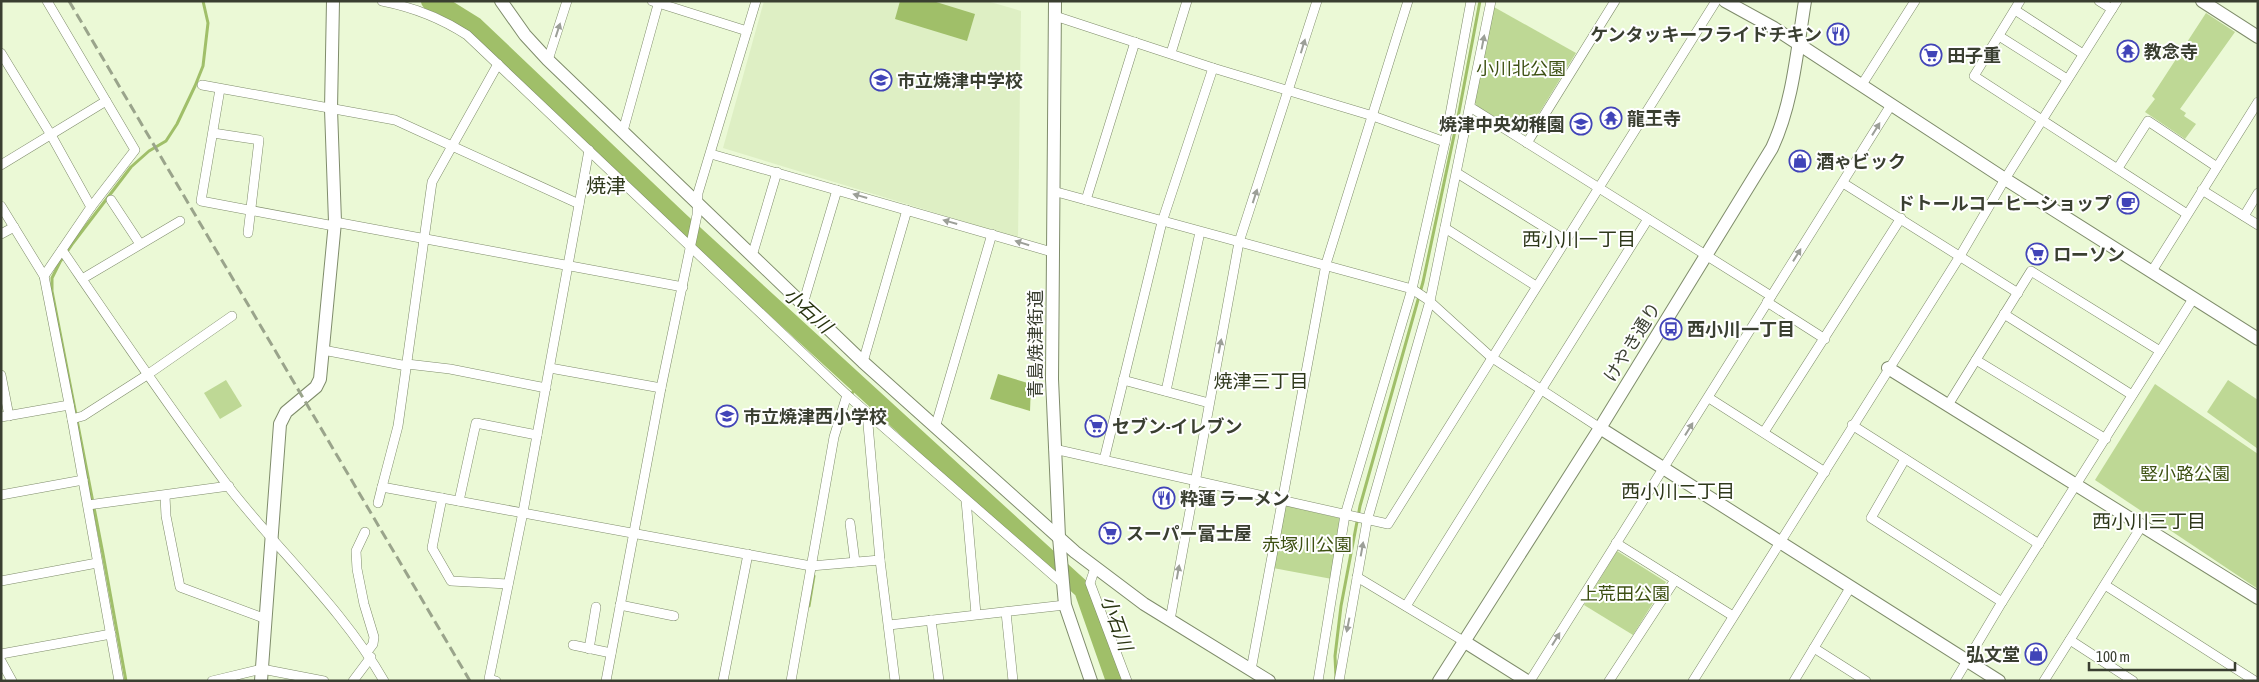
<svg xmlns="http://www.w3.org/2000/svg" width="2259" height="682" viewBox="0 0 2259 682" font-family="'Asap Condensed','Noto Sans JP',sans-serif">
<rect width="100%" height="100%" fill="#ebf9d6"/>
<!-- built -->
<g fill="#deefc4">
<path d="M764,1H987L1021,11L1018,238L723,148Z"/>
<path d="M1575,112L1593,123L1585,136L1571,127L1572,125L1569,123Z"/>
</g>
<!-- green -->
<g fill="#bed895">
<path d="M1494,7L1576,53L1527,133H1521L1477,106L1474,101Z"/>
<path d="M2206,13L2235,32L2180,109L2186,113L2184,116L2196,124L2185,139L2145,112L2155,99L2152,96Z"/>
<path d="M226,380L242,406L220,419L204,393Z"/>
<path d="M2228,380L2258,400V449L2207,412Z"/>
<path d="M2155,384L2258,454V589L2095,480Z"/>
<path d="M1287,506L1339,518L1340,522L1332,579L1273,568L1284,509Z"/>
<path d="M1617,551L1666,582L1633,635L1584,605Z"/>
</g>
<!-- water -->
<g fill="#a0bf69">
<path d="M900,1H933L975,14L967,41L895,19Z"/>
<path d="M998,374L1031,384L1030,411L990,399Z"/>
</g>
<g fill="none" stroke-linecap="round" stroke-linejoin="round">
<!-- stream -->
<g stroke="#a0bf69" stroke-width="3">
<path d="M851,396L856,385"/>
<path d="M809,606L814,576"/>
<path d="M1336,678L1335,656L1341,606L1360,506L1423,282L1459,112L1480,1"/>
<path d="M126,681L103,554L52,291V278L60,262L73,243L131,167L149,151L166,141L177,124L195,86L203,66L208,23L203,1"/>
</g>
<!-- river -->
<path stroke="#a0bf69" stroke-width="18" d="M430,1L443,6L475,26L680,221L1083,590L1115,681"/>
<!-- street casing -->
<g stroke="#7f8c6b" stroke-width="10">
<g id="street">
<path d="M47,1L135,150L91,207"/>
<path d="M382,1C412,7 441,18 467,35L848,396L1062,583"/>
<path d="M652,1L747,31"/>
<path d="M2020,1L1974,76L2187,214"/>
<path d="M2099,1L2112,9"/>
<path d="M2015,10L2083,54"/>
<path d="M1055,16L1213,68L1373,116L1445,142"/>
<path d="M1999,36L2067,79"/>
<path d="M1,53L51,135L91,207L44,276"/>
<path d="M1171,53L1187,1"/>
<path d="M548,60L567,1"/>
<path d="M498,64L432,182L398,426L382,487L811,566L880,560"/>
<path d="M202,85L395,120L579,204"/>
<path d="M1861,86L1915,1"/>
<path d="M220,89L201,201L334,226"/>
<path d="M1470,107L1771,296"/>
<path d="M623,131L659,1"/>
<path d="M213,133L259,140L248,233"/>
<path d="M1527,143L1615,1"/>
<path d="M711,154L1052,252"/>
<path d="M1,165L106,101"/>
<path d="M2118,168L2148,121L2217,167"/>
<path d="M1457,173L1565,240"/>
<path d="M1843,183L2018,293"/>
<path d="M2202,190L2258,225"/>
<path d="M1053,191L1412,289L1427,299L1491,357L1600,428"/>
<path d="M111,200L140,244"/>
<path d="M1086,200L1135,42"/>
<path d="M1,206L44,276L72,419L119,681"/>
<path d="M2244,216L2258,193"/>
<path d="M335,222L683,287"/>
<path d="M1445,228L1536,286"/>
<path d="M1,234L14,227"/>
<path d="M62,250C116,329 170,409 228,486C279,552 342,608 384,681"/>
<path d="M752,256L777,172"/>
<path d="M2152,271L2258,102"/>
<path d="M82,279L180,221"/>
<path d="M1767,302L1825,339"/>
<path d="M803,304L837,190"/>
<path d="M2004,314L2132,395"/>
<path d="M323,350L407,366"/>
<path d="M1976,360L2106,439"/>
<path d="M863,362L907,210"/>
<path d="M407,364L450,369L546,388"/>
<path d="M550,368L661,388"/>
<path d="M1,375L9,416"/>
<path d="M1123,380L1209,403"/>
<path d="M1166,391L1200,232"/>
<path d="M1709,398L1825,472"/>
<path d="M1948,405L2031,271L2160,351"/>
<path d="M867,413L880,560L895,681"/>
<path d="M1,417L69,405"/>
<path d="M72,419L83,416L147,375L232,316"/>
<path d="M1852,425L2039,544"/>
<path d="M935,428L992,234"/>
<path d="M1764,432L1901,218"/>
<path d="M1054,449L1388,524L1716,1"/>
<path d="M1905,459L1871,518L2002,602"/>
<path d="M1104,460L1162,222L1213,68"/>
<path d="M1,495L83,480"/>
<path d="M165,496L166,516L180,587L266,619"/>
<path d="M442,498L432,548L451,581L508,584"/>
<path d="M966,500L976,614"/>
<path d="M459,501L476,423L537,435"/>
<path d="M378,503L382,487"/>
<path d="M88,505L229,486"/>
<path d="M850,523L855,562"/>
<path d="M365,532L356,551L357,569L364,604L374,637L373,644L367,652"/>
<path d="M1616,543L1733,616"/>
<path d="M1095,568L1090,583L1127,681"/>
<path d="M1357,577L1465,642"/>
<path d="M1,581L97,563"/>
<path d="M2105,585L2255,681"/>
<path d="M620,605L674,616"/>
<path d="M1406,606L1648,219"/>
<path d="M1006,612L1013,681"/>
<path d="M931,620L939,681"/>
<path d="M1170,620L1239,242L1317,1"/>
<path d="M889,625L1065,605"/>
<path d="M2070,640L2133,681"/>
<path d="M573,645L611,653"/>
<path d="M1814,648L1866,681"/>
<path d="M589,649L596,607"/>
<path d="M1,654L111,634"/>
<path d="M1,661L12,681"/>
<path d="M1251,670L1326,264L1408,1"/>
<path d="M212,681L262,669L324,681"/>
<path d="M353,681L371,657"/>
<path d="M496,681L489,679L523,512L589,150"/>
<path d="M606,681L661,388L697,215L698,193L756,1"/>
<path d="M723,681L748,554"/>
<path d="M791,681L834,437L847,395"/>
<path d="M1318,681L1345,515L1412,289L1445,142L1471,1"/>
<path d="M1339,681L1367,521L1430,301L1491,1"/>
<path d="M1530,681L1891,105"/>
<path d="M1609,681L1675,580"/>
<path d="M1693,681L1960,256L2005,179L2117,1"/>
<path d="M1794,681L1850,588"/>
<path d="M1955,681L2002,602L2193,299"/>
<path d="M2044,681L2141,527"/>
</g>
</g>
<!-- secondary casing -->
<g stroke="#7f8c6b" stroke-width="14">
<g id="secondary">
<path d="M501,1L525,35L548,60L863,362L1075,552L1144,604L1269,681"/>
<path d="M1055,1L1052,379L1059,537L1065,605L1091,681"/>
<path d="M1725,1L1774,28L2005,179L2258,339"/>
<path d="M2202,1L2258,37"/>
<path d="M1888,368L2258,598"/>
<path d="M1600,428L1999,681"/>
<path d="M1465,642L1527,681"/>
<path d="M261,681L280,424L286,412L316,387L320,379L335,222L331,109L333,1"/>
<path d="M1439,681L1600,428L1772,148C1793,103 1797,50 1805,1"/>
</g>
</g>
<!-- street -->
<use href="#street" stroke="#fff" stroke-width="9"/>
<!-- secondary -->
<use href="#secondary" stroke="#fff" stroke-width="12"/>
<!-- rail -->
<path stroke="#9aa48b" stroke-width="3" stroke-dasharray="10 5" stroke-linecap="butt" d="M69,1L470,681"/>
</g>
<!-- one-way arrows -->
<defs><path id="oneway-solid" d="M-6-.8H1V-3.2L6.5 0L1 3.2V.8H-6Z" transform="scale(1.25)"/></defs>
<g fill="#9c9f98">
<use href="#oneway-solid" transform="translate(558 30) rotate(-72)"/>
<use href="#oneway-solid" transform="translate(1483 42) rotate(-79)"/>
<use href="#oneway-solid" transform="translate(1303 46) rotate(-73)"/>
<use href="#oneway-solid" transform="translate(1876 129) rotate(-58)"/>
<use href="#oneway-solid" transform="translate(860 196) rotate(-164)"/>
<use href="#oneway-solid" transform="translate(1255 196) rotate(-72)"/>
<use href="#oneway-solid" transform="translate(950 222) rotate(-164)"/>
<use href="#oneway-solid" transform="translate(1022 243) rotate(-163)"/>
<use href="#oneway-solid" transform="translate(1797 255) rotate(-58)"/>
<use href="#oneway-solid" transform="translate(1220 346) rotate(-79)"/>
<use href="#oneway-solid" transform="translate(1689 429) rotate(-58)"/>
<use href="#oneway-solid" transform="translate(1362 549) rotate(-80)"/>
<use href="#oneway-solid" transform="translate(1178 572) rotate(-80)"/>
<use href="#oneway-solid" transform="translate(1348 625) rotate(101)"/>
<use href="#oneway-solid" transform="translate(1556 639) rotate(-58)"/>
</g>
<!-- icons -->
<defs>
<g id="restaurant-ring" transform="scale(1.125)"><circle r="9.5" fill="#fff" stroke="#4144b8" stroke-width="1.5"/><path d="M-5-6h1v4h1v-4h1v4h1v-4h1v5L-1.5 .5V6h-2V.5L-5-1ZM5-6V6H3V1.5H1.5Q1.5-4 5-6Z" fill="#4144b8"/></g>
<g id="temple-ring" transform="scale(1.125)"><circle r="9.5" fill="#fff" stroke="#4144b8" stroke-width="1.5"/><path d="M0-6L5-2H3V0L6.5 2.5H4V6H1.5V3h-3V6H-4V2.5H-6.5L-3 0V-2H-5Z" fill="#4144b8"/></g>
<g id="supermarket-ring" transform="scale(1.125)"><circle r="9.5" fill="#fff" stroke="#4144b8" stroke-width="1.5"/><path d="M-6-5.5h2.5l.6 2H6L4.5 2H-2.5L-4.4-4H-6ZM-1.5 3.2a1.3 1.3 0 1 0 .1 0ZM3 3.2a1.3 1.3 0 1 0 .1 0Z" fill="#4144b8"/></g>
<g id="school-ring" transform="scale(1.125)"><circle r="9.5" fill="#fff" stroke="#4144b8" stroke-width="1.5"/><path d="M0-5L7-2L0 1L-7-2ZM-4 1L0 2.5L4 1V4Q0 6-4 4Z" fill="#4144b8"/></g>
<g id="shop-ring" transform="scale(1.125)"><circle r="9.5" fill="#fff" stroke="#4144b8" stroke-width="1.5"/><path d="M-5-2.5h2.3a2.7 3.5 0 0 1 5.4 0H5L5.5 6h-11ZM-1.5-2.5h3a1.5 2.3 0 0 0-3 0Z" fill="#4144b8"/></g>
<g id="cafe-ring" transform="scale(1.125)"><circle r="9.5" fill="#fff" stroke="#4144b8" stroke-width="1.5"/><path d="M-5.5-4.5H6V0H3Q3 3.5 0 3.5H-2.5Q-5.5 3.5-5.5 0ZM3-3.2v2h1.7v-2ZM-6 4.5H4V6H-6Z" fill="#4144b8"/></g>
<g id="bus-ring" transform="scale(1.125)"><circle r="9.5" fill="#fff" stroke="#4144b8" stroke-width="1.5"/><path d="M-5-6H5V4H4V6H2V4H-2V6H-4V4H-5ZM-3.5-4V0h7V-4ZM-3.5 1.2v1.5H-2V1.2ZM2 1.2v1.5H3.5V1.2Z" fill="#4144b8"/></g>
</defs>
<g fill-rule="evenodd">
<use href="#restaurant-ring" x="1838" y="34"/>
<use href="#temple-ring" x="2128" y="51"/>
<use href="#supermarket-ring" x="1931" y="55"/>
<use href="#school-ring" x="881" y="80"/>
<use href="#temple-ring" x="1611" y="118"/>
<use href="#school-ring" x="1581" y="124"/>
<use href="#shop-ring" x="1800" y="161"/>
<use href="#cafe-ring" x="2128" y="203"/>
<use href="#supermarket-ring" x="2037" y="254"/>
<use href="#bus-ring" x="1671" y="329"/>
<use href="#school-ring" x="727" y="416"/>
<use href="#supermarket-ring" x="1096" y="426"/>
<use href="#restaurant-ring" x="1164" y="498"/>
<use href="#supermarket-ring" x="1110" y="533"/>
<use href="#shop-ring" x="2036" y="654"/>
</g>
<g text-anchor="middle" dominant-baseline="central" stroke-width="4" stroke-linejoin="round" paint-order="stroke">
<!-- poi labels -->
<g font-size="18" font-weight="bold" fill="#3a3f31" stroke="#fff" text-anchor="start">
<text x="1822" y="34" text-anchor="end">ケンタッキーフライドチキン</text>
<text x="2144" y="51">教念寺</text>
<text x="1947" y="55">田子重</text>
<text x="897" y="80">市立焼津中学校</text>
<text x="1627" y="118">龍王寺</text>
<text x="1565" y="124" text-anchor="end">焼津中央幼稚園</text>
<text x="1816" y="161">酒ゃビック</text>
<text x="2112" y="203" text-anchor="end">ドトールコーヒーショップ</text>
<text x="2053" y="254">ローソン</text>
<text x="1687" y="329">西小川一丁目</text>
<text x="743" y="416">市立焼津西小学校</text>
<text x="1112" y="426">セブン-イレブン</text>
<text x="1180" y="498">粋蓮 ラーメン</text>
<text x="1126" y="533">スーパー富士屋</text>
<text x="2020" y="654" text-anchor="end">弘文堂</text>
</g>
<!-- park labels -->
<g font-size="18" fill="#3d5012" stroke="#fff">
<text x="1521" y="68">小川北公園</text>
<text x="2185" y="473">竪小路公園</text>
<text x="1307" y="544">赤塚川公園</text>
<text x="1625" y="593">上荒田公園</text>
</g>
<!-- street labels -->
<g font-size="18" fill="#3a3f31" stroke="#fff">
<text transform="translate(1632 342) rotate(-58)">けやき通り</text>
<text transform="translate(1035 344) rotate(-90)">青島焼津街道</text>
</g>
<!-- neighbourhood labels -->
<g font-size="19" fill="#2e381b" stroke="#fff">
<text x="1579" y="239">西小川一丁目</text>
<text x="1261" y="381">焼津三丁目</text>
<text x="1678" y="491">西小川二丁目</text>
<text x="2149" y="521">西小川三丁目</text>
</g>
<!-- water labels -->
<g font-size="19" font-style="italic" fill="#293511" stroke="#fff">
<text transform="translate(808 310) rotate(42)">小石川</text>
<text transform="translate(1117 623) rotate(70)">小石川</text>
</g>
<!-- quarter labels -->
<g font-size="20" fill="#2e381b" stroke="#fff">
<text x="606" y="185">焼津</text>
</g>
</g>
<!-- border -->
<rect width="2259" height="682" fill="none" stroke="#3a3f31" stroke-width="5"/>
<!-- scale -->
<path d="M2089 662v8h146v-8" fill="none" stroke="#3a3f31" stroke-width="2.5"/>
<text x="2096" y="662" font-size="15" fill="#3a3f31" stroke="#ffffff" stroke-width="4" paint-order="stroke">100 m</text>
</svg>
